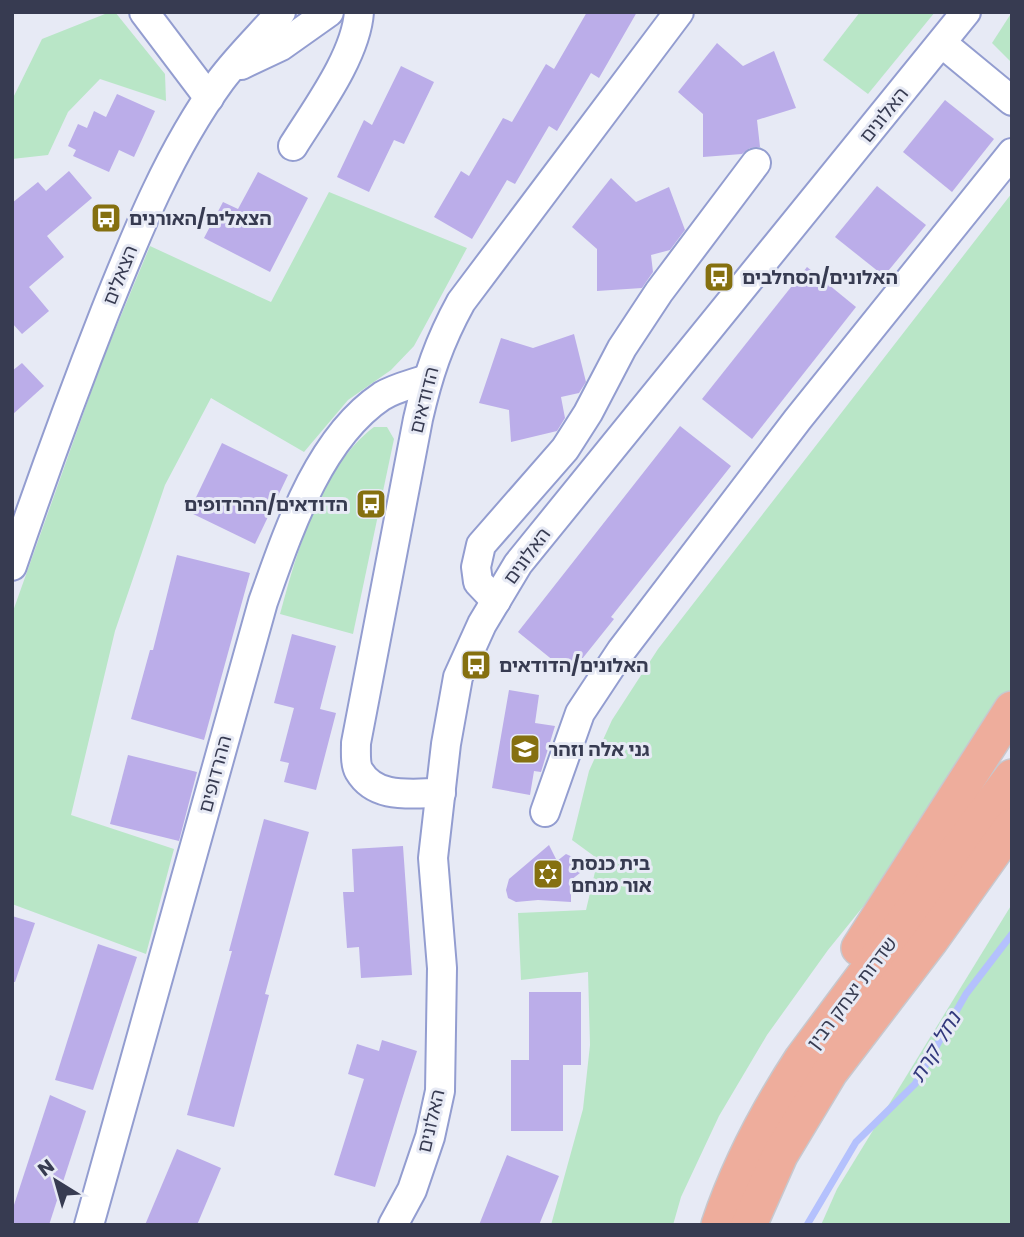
<svg xmlns="http://www.w3.org/2000/svg" width="1024" height="1237" viewBox="0 0 1024 1237" font-family="Poppins,'Noto Sans Hebrew',sans-serif">
<rect width="100%" height="100%" fill="#e7eaf5"/>
<!-- green -->
<g fill="#b9e6c7">
<path d="M110,12H115L165,74L166,101L100,79L68,112L48,155L12,159V100L42,39Z"/>
<path d="M860,12H935L868,94L823,60Z"/>
<path d="M1012,12V63L992,43Z"/>
<path d="M329,192L467,248L414,346L391,370L348,400L304,452L211,398L165,485L115,631L71,815L174,849L146,954L12,904V614L102,361L150,246L271,302Z"/>
<path d="M1012,193V692L904,856L828,950L767,1035L719,1116L681,1197L673,1225H551L583,1109L590,1045L588,972L521,980L518,913L586,910L598,859L572,840L589,771L612,720L658,649Z"/>
<path d="M374,427H387L394,439L353,634L280,614C297,551 320,468 374,427Z"/>
<path d="M1012,904V1225H821L837,1189Z"/>
</g>
<g fill="none" stroke-linecap="round" stroke-linejoin="round">
<!-- stream -->
<path stroke="#b4c1fd" stroke-width="7" d="M807,1225L856,1142L915,1084L966,994L1012,934"/>
</g>
<!-- building -->
<g fill="#bbade9">
<path d="M587,12H637L599,78L591,73L557,131L549,126L515,184L507,180L472,239L434,217L461,171L469,176L503,118L512,122L546,64L554,69Z"/>
<path d="M717,43L743,66L774,51L796,108L757,120L760,147L750,148L742,154L703,157V114L678,92Z"/>
<path d="M401,66L434,82L404,144L394,140L369,192L337,177L364,120L372,125Z"/>
<path d="M117,94L155,111L134,157L119,150L109,172L73,156L76,150L68,146L78,124L87,128L94,111L106,117Z"/>
<path d="M945,100L994,139L952,192L903,152Z"/>
<path d="M69,171L92,198L47,236L64,257L29,287L49,311L22,334L12,323V203L38,182L46,191Z"/>
<path d="M258,172L308,198L270,272L204,238L223,202L238,209Z"/>
<path d="M611,178L636,202L669,187L685,230L670,250L651,255L653,272L642,288L597,291V249L572,227Z"/>
<path d="M877,186L926,225L884,276L835,237Z"/>
<path d="M807,267L856,307L752,439L702,399Z"/>
<path d="M574,334L586,382L579,393L561,397L565,418L557,431L511,442L509,410L479,403L501,338L533,348Z"/>
<path d="M22,363L44,386L12,415V371Z"/>
<path d="M680,426L731,466L611,617L614,619L570,674L518,632Z"/>
<path d="M222,443L288,475L255,544L189,512Z"/>
<path d="M177,555L250,573L204,740L131,719L150,650H153Z"/>
<path d="M292,634L336,646L320,709L336,713L316,790L284,782L289,763L280,761L294,708L274,703Z"/>
<path d="M509,690L539,695L535,723L555,726L541,772L534,771L530,795L492,788Z"/>
<path d="M128,755L197,772L179,841L110,824Z"/>
<path d="M264,819L309,832L265,994L269,995L234,1127L187,1115L232,951H229Z"/>
<path d="M549,845L557,861L566,854L579,860L580,873L571,880V902L538,900L516,902L508,898L506,890L509,879Z"/>
<path d="M403,846L412,975L361,978L359,947L347,948L343,892H354L352,849Z"/>
<path d="M12,916L35,923L15,982H12Z"/>
<path d="M98,944L137,957L93,1090L55,1080Z"/>
<path d="M529,992H581V1065H563V1131H511V1060H529Z"/>
<path d="M382,1040L417,1051L375,1187L334,1175L364,1079L348,1074L357,1044L379,1051Z"/>
<path d="M50,1095L86,1111L49,1225H12V1211Z"/>
<path d="M177,1149L221,1168L197,1225H145Z"/>
<path d="M507,1155L559,1176L539,1225H479Z"/>
</g>
<g fill="none" stroke-linecap="round" stroke-linejoin="round">
<!-- minor casing -->
<g stroke="#939dd0" stroke-width="32">
<g id="minor">
<path d="M144,12L209,98"/>
<path d="M943,44L1012,101"/>
<path d="M241,65L281,46L329,12"/>
<path d="M293,146C316,109 356,56 359,12"/>
<path d="M12,566C41,481 72,396 105,312C137,232 170,150 221,80C239,56 261,35 281,12"/>
<path d="M496,601L478,582L476,567L481,545L565,449L588,413L622,348L659,292L756,163"/>
<path d="M441,793C412,793 376,800 359,771C355,764 356,751 356,743L418,419C428,375 439,342 461,302L679,12"/>
<path d="M545,812L580,713L621,651L798,419L1012,153"/>
<path d="M89,1225L263,602C288,532 318,439 382,396C395,388 413,384 427,379"/>
<path d="M393,1225L412,1190L430,1137L440,1091L442,968L433,858L446,744L458,677L482,624L518,564L966,12"/>
</g>
</g>
<!-- major casing -->
<g stroke="#c7c8ce" stroke-width="38">
<g id="major">
<path d="M859,948L1012,709"/>
<path d="M719,1225C739,1165 768,1111 802,1059L1012,777"/>
<path d="M749,1225L780,1155L830,1072L930,941L1012,826"/>
</g>
</g>
<!-- minor -->
<use href="#minor" stroke="#fff" stroke-width="28"/>
<!-- major -->
<use href="#major" stroke="#eead9c" stroke-width="35"/>
</g>
<!-- icons -->
<defs>
<g id="bus-square" transform="scale(1.575)"><rect x="-9" y="-9" width="18" height="18" rx="4" fill="#857010" stroke="#e7eaf5"/><path d="M-5-6H5V4H4V6H2V4H-2V6H-4V4H-5ZM-3.5-4V0h7V-4ZM-3.5 1.2v1.5H-2V1.2ZM2 1.2v1.5H3.5V1.2Z" fill="#fff"/></g>
<g id="school-square" transform="scale(1.575)"><rect x="-9" y="-9" width="18" height="18" rx="4" fill="#857010" stroke="#e7eaf5"/><path d="M0-5L7-2L0 1L-7-2ZM-4 1L0 2.5L4 1V4Q0 6-4 4Z" fill="#fff"/></g>
<g id="synagogue-square" transform="scale(1.575)"><rect x="-9" y="-9" width="18" height="18" rx="4" fill="#857010" stroke="#e7eaf5"/><path d="M0-6.5L5.6 3.2H-5.6ZM0 6.5L5.6-3.2H-5.6Z" fill="#fff"/></g>
</defs>
<g fill-rule="evenodd">
<use href="#bus-square" x="106" y="218"/>
<use href="#bus-square" x="719" y="277"/>
<use href="#bus-square" x="371" y="504"/>
<use href="#bus-square" x="476" y="665"/>
<use href="#school-square" x="525" y="749"/>
<use href="#synagogue-square" x="548" y="874"/>
</g>
<g text-anchor="middle" dominant-baseline="central" stroke-width="6" stroke-linejoin="round" paint-order="stroke">
<!-- street labels -->
<g font-size="19" fill="#373b51" stroke="#e7eaf5">
<text transform="translate(884 115) rotate(-51)">האלונים</text>
<text transform="translate(120 275) rotate(-68)">הצאלים</text>
<text transform="translate(424 400) rotate(-76)">הדודאים</text>
<text transform="translate(527 556) rotate(-54)">האלונים</text>
<text transform="translate(215 774) rotate(-75)">ההרדופים</text>
<text transform="translate(852 993) rotate(-53)">שדרות יצחק רבין</text>
<text transform="translate(431 1121) rotate(-77)">האלונים</text>
</g>
<!-- poi labels -->
<g font-size="19" font-weight="bold" fill="#373b51" stroke="#e7eaf5" text-anchor="start">
<text x="129" y="218">הצאלים/האורנים</text>
<text x="742" y="277">האלונים/הסחלבים</text>
<text x="348" y="504" text-anchor="end">הדודאים/ההרדופים</text>
<text x="499" y="665">האלונים/הדודאים</text>
<text x="548" y="749">גני אלה וזהר</text>
<text x="571" y="863">בית כנסת<tspan x="571" dy="22">אור מנחם</tspan></text>
</g>
<!-- water labels -->
<g font-size="21" font-style="italic" fill="#31377c" stroke="#e7eaf5">
<text transform="translate(935 1047) rotate(-59)">נחל קרת</text>
</g>
</g>
<!-- border -->
<rect width="1024" height="1237" fill="none" stroke="#373b51" stroke-width="28"/>
<!-- north arrow -->
<g transform="translate(56 1181) rotate(323)" stroke="#e7eaf5" stroke-width="5" paint-order="stroke">
<path d="M0-5L12 26L0 18L-12 26Z" fill="#373b51"/>
<text y="-10" font-size="19" font-weight="bold" text-anchor="middle" fill="#373b51">N</text>
</g>
</svg>
